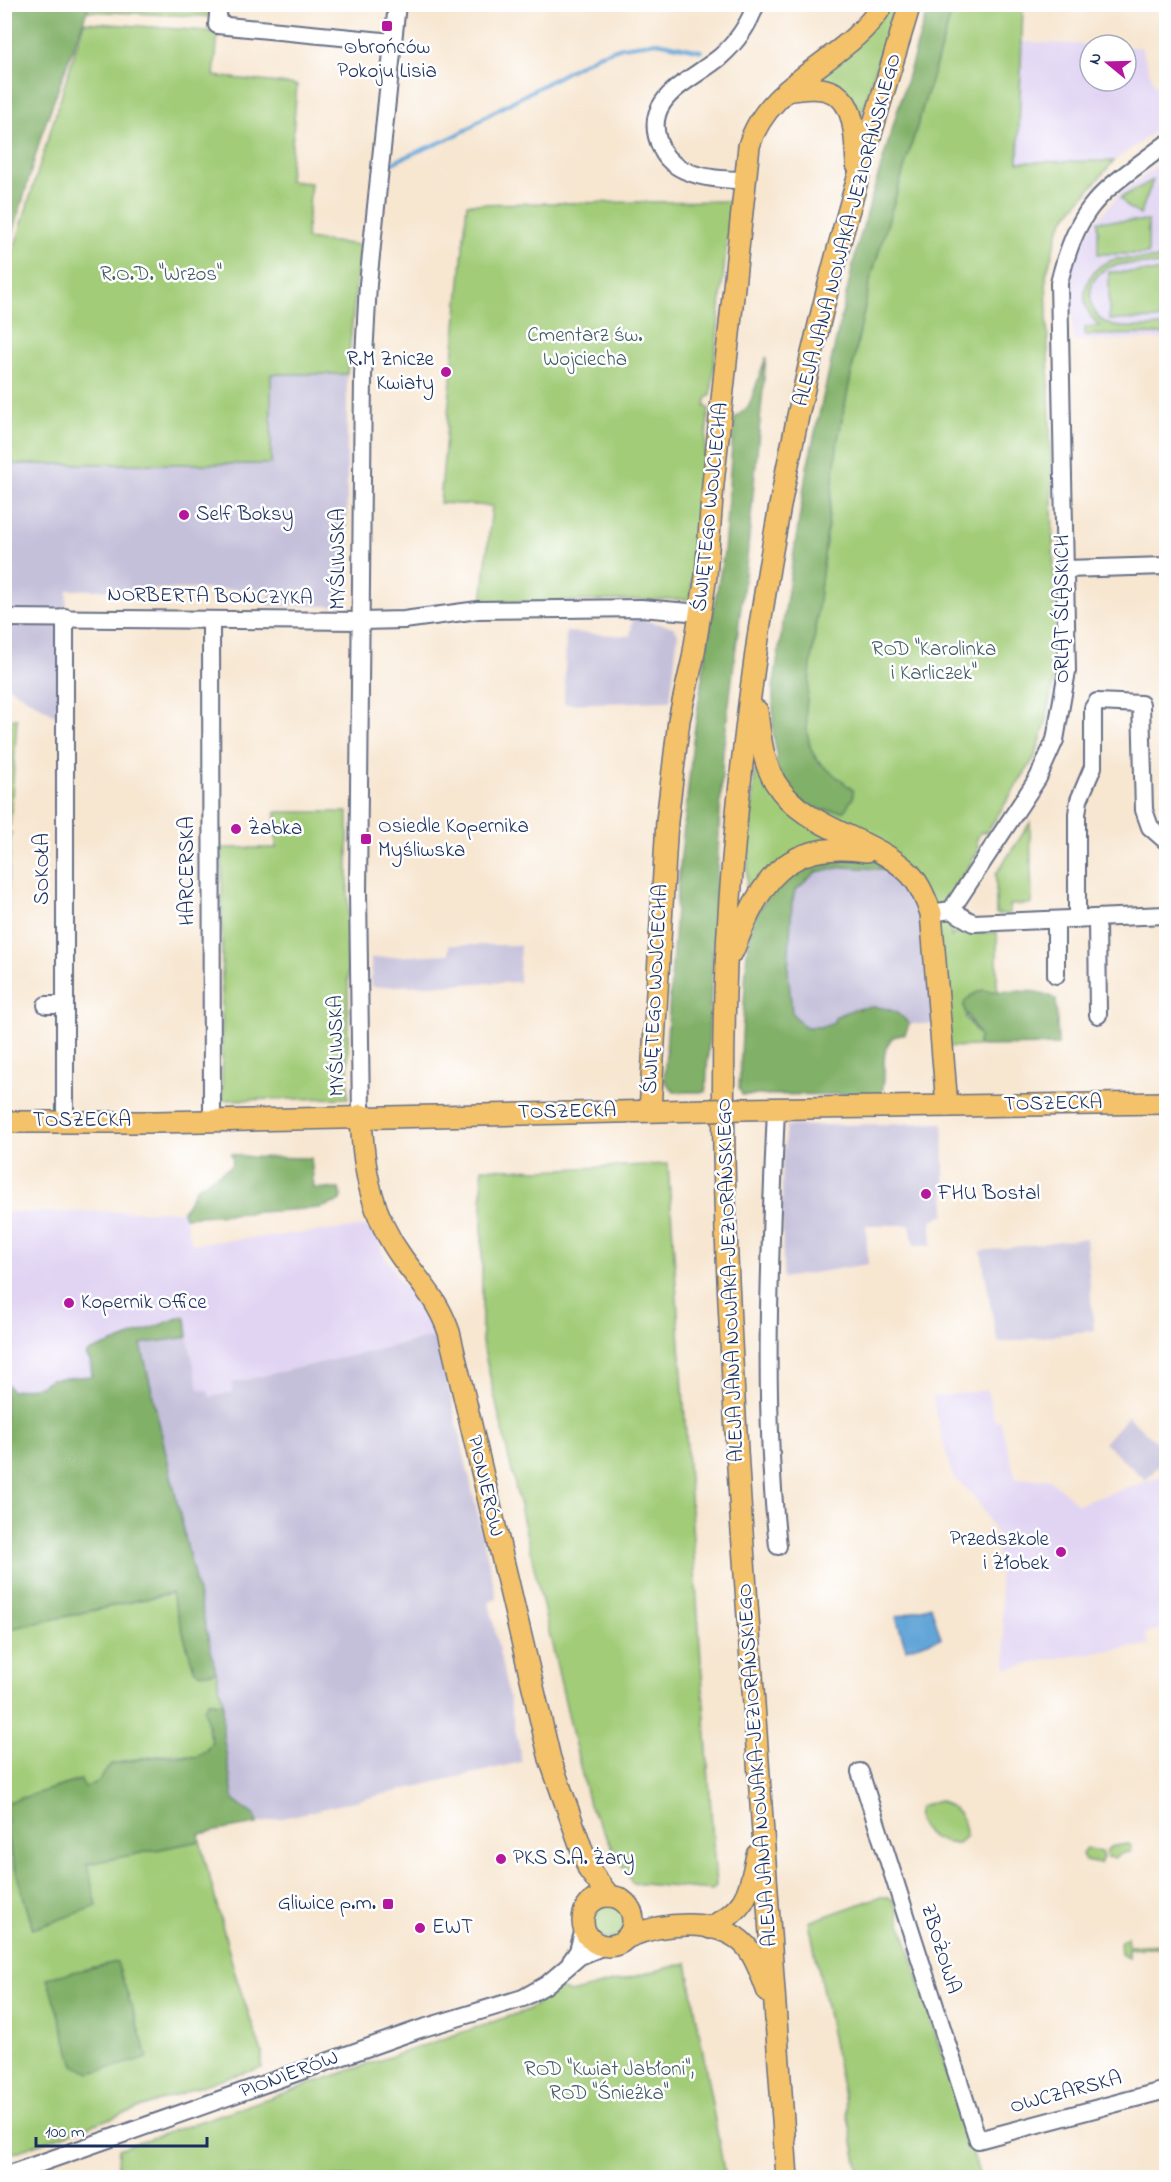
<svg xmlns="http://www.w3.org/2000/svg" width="1171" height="2182" viewBox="0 0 1171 2182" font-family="'Indie Flower',sans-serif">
<rect width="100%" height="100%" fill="#fff"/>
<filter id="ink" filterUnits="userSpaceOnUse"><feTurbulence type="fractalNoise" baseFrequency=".0167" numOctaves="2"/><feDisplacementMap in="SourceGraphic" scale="12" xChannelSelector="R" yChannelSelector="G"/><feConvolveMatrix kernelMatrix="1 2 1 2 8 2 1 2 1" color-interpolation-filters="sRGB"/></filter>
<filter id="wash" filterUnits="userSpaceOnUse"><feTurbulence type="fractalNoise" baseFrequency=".008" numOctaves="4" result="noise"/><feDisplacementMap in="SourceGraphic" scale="24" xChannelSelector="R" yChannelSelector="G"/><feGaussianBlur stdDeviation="1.35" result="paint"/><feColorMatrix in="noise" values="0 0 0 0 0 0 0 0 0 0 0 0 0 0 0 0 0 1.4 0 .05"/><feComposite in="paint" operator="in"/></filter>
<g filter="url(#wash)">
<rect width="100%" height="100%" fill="#f7e6d0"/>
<!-- built -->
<g fill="#e1d4f3">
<path d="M1022,42L1092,45H1090V81H1126V47H1141L1153,81L1166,103V123L1114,161L1018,162Z"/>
<path d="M1162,162L1166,163V339L1073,341L1072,267L1079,246L1094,223L1121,193Z"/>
<path d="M183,1211L192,1244L374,1226L382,1251L401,1283L425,1308L437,1336L232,1383L234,1392L210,1397L199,1389L188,1337V1327L170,1320L89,1352L92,1376L51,1379L40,1386L12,1391L4,1382V1212Z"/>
<path d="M987,1390L995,1421L1000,1420L1016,1479H1049L1078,1504L1166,1475V1627L1145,1634L1149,1645L1051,1659L1007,1669L997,1551L999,1538L975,1497L952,1475L932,1397Z"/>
</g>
<!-- industrial -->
<g fill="#c5c0da">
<path d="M271,374H347V606H269V589L67,590L63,720L5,685L4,464H271Z"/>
<path d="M633,618L673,627L678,633L670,701L564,704L566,632L630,636Z"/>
<path d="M844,867L890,870L916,885L941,1024H909L901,1014L871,1006L855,1008L826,1026L804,1027L792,1013L788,971L792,903L795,891L816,872Z"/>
<path d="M449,945H520L519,982L371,987V958L449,954Z"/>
<path d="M943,1123L945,1214L931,1222L932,1246H914L910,1225H866L868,1264L783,1278L782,1165L787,1126Z"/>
<path d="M1086,1238L1094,1330L999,1343L995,1332L981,1251Z"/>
<path d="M437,1336L497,1599L489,1602L522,1762L257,1824L255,1816L234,1802L223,1735V1703L140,1344L188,1337L199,1389L208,1391L210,1397L233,1392L232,1383Z"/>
<path d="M1128,1416L1166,1451V1457L1146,1480L1104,1443Z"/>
</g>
<!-- green -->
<g fill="#a2cc78" stroke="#5e7e6b" stroke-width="1.5">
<path d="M89,4L220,5L219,17L87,11Z"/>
<path d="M888,5H895L861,117L809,78Z"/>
<path d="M954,5H1023L1018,162L1114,161L1067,215L1059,229L1046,275L1056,651L1054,677L1046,723L1035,757L987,832H981L977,839L978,851L949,900L951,937L956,932H997V987L1001,994L983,990L965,1017L979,1035L978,1046L943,1047L922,893L890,870L879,869L881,865L810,816L774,770L821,810L844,811L852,790C814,757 807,763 806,708L838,439L870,281Z"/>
<path d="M84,22L218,32L214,76L297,85L289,181L311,183L306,239L360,245L347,374H271V464H5V278Z"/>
<path d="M1153,180L1140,215L1128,207L1120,198Z"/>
<path d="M731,201L711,395L706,399L705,407L709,408L690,599L482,603L492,506L440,503L467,204Z"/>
<rect x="1098" y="221" width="50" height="33"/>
<path d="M1116,259H1166V265C1150,265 1126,261 1110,267C1084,276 1084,315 1110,325C1127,330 1149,326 1166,326V334L1085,335V327L1100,326C1074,305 1083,267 1116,259Z"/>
<path d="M1109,272H1166V319L1109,320Z"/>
<path d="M4,719H17L10,826H5Z"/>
<path d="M757,768L837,835L745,901L755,770Z"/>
<path d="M276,812H348V1098L222,1100V848H276Z"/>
<path d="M1030,823L1032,904L1010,905V914H996V874Z"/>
<path d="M5,831L11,832L5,935L4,831Z"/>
<path d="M668,1164L716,1886L712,1890L632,1883L589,1805L482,1342V1168L540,1170Z"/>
<path d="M172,1593L194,1669L209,1673L216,1672L223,1703L208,1702L207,1730L212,1742L205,1752L196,1757L173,1754L123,1761L99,1781L85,1788L80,1780L5,1804L4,1630Z"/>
<path d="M939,1800C955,1808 966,1817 966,1836L958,1843C939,1846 911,1829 919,1807Z"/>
<path d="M4,1831L33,1929L87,1864L200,1841L235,1974L262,2053V2068L218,2080L5,2156Z"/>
<path d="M1127,1844L1131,1846L1130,1852L1121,1853L1114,1858L1107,1857L1106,1852L1110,1847Z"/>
<path d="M1086,1848L1101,1852L1103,1857L1100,1864L1085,1861L1082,1854Z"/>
<path d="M879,1897H889L894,1901L980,2177H860L809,1922Z"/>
<circle cx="608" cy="1921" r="18"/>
<path d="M1127,1937L1128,1946L1166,1944V1947L1128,1949V1958L1121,1954L1120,1942Z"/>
<path d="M687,1963L725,2177H117L119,2149L528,2010L558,1988L570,1993Z"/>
</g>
<!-- forest -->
<g fill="#81b068" stroke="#4e7063" stroke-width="1.5">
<path d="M5,4L89,5L42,133L5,262Z"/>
<path d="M929,5H954L870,281L838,439L806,708C807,763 814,757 853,790V798L844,811L821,810L811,807L794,795L776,767L777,755L773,733V688L807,468L857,247Z"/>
<path d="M766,357L747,558L723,752L706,1092H674L664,1080L677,894L693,741L707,645L724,552L734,419L749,406Z"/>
<path d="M843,853L879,861L881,865L879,869L844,867L816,872L795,891L792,903L788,971L792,1013L804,1027H820L834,1022L835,1017C860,1004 891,1001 909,1024L905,1034L893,1037C877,1054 889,1075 881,1094L742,1095L739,1088L747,952L753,919L783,873Z"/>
<path d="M983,990C1005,995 1038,985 1056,1000L1058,1045L978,1046L979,1035C970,1016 948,1003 983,990Z"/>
<path d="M231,1154L251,1157L311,1158L314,1188L339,1189L342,1197L338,1202L320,1208L185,1217L183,1211L197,1187L230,1167L233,1160Z"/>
<path d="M183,1316L186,1318L188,1337L141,1344L216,1672L200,1673L194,1669L171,1593L5,1630V1382L12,1391L40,1386L51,1379L92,1376L90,1360L86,1355L89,1352Z"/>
<path d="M208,1702L223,1703V1735L234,1801L255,1816L257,1824L199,1834L200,1841L87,1864L97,1906L33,1929L5,1831V1824L7,1823L5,1803L81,1780L85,1788L99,1781L111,1764L161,1756L196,1757L205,1752L212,1742L204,1708Z"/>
<path d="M117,1962L148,2058L90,2073L74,2065L47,1978Z"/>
</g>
<!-- water -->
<path fill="#64a5d8" stroke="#406a9b" stroke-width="1.5" d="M931,1606L941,1638L906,1649L896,1617Z"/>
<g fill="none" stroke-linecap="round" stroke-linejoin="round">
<!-- stream -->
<path stroke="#64a5d8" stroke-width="4" d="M391,164C422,147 458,140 484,117L598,55L622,47L657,42L701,51"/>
</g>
</g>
<g filter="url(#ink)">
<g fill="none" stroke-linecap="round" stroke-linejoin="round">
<!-- minor casing -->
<g stroke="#686f86" stroke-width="20">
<g id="minor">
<path d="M219,4L217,25L393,42"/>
<path d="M744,180C718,180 675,177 662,150C637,99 690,82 720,57C736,43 749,24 756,4"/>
<path d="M1065,569L1166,566"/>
<path d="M65,617V1121"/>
<path d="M4,618L361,621L404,620L478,610L641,608L701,613"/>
<path d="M211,621L212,1120"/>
<path d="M951,910L973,923L1166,915"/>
<path d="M931,913L951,910L1038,778L1055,740L1067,671L1059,283C1079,200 1103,192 1166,144"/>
<path d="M1097,918L1098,1015"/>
<path d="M1077,919V814L1079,800L1093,767V708L1097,702L1141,704L1144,810L1150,827L1166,841"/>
<path d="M1056,920V975"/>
<path d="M46,1005H65"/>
<path d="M776,1109C770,1254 762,1401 778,1546"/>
<path d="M361,1115L358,893L363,375L368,284L397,4"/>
<path d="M860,1772L978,2140L1166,2090"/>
<path d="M571,1961L578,1951L584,1929"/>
<path d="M4,2176L420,2029L523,1998L546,1985L580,1956L604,1946"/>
</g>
</g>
<!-- major casing -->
<g stroke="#686f86" stroke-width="24">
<g id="major">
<path d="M787,91C852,78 854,112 857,165"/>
<path d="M757,711C760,736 762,760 775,782C803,829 867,835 906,870C919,881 925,898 931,913L947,1106"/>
<path d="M733,951C760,882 784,839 867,851"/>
<path d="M743,1109L1166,1103"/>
<path d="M650,1111L667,821L679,720L693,658L706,576L713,484L749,146C768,80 848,62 883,4"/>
<path d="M361,1115C363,1168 371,1216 403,1259C423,1286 437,1299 449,1332L550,1759L589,1870L609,1896"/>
<path d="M4,1122H156L707,1110"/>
<circle cx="608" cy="1921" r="25"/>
<path d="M710,1928C748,1907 748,1895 757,1855"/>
<path d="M628,1937C661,1923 719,1916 746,1946C757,1959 762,1977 768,1992"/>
<path d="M787,2178C772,1957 755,1737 741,1517C730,1333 718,1150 726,966C737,746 769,526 822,312C847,209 879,107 910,4"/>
</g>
</g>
<!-- minor -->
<use href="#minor" stroke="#fff" stroke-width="16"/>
<!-- major -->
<use href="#major" stroke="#f3c26a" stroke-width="21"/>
<!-- major-bridge casing -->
<g stroke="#686f86" stroke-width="24" stroke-linecap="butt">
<path id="major-bridge" d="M707,1110L743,1109"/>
</g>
<!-- major-bridge -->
<use href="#major-bridge" stroke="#f3c26a" stroke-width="21"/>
</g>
</g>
<!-- markers -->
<g fill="#b5179e" stroke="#fff" stroke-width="2">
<rect x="381" y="20" width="12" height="12" rx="3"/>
<circle cx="446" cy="372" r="6"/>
<circle cx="184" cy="515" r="6"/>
<circle cx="236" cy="829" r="6"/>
<rect x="360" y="833" width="12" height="12" rx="3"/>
<circle cx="926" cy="1194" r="6"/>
<circle cx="69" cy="1303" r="6"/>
<circle cx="1061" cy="1552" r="6"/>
<circle cx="501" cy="1859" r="6"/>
<rect x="382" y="1898" width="12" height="12" rx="3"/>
<circle cx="420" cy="1928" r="6"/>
</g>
<g text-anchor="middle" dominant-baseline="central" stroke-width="5" stroke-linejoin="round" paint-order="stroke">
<!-- poi labels -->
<g font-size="21" fill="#1b2f5e" stroke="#fff" text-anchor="start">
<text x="387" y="48" text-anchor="middle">Obrońców<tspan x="387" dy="24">Pokoju Lisia</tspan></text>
<text x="434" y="360" text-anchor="end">R.M Znicze<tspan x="434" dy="24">Kwiaty</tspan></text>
<text x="196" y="515">Self Boksy</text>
<text x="378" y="827">Osiedle Kopernika<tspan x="378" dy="24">Myśliwska</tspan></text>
<text x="248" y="829">Żabka</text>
<text x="938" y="1194">FHU Bostal</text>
<text x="81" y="1303">Kopernik Office</text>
<text x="1049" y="1540" text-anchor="end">Przedszkole<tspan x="1049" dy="24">i Żłobek</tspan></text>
<text x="513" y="1859">PKS S.A. Żary</text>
<text x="376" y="1904" text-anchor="end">Gliwice p.m.</text>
<text x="432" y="1928">EWT</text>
</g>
<!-- street labels -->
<g font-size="21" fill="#1b2f5e" stroke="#fff">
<text transform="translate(848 230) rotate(-75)">ALEJA JANA NOWAKA-JEZIORAŃSKIEGO</text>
<text transform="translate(711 507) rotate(-84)">ŚWIĘTEGO WOJCIECHA</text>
<text transform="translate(339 559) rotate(-90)">MYŚLIWSKA</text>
<text transform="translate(210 597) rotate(1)">NORBERTA BOŃCZYKA</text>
<text transform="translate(1063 609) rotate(-90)">ORLĄT ŚLĄSKICH</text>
<text transform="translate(43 869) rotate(-90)">SOKOŁA</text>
<text transform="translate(188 871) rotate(-90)">HARCERSKA</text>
<text transform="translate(656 989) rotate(-87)">ŚWIĘTEGO WOJCIECHA</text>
<text transform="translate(337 1046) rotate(-91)">MYŚLIWSKA</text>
<text transform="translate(1053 1104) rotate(-1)">TOSZECKA</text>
<text transform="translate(567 1112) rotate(-1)">TOSZECKA</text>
<text x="82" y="1121">TOSZECKA</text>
<text transform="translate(731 1280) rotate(-92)">ALEJA JANA NOWAKA-JEZIORAŃSKIEGO</text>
<text transform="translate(485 1486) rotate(77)">PIONIERÓW</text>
<text transform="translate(758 1765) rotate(-94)">ALEJA JANA NOWAKA-JEZIORAŃSKIEGO</text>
<text transform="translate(940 1949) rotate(73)">ZBOŻOWA</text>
<text transform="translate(289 2075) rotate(-20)">PIONIERÓW</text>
<text transform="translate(1066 2093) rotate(-15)">OWCZARSKA</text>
</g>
<!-- park labels -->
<g font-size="21" fill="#445e66" stroke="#fff">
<text x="161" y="275">R.O.D. "Wrzos"</text>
<text x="585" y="336">Cmentarz św.<tspan x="585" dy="24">Wojciecha</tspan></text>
<text x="934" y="650">ROD "Karolinka<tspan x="934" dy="24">i Karliczek"</tspan></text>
<text x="609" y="2070">ROD "Kwiat Jabłoni",<tspan x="609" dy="24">ROD "Śnieżka"</tspan></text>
</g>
</g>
<!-- margin -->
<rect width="1171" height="2182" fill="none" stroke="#fff" stroke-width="24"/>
<!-- north arrow -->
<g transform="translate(1108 63) rotate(289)"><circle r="28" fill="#ffffff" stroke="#a4acbf" stroke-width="1.5"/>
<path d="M0-4.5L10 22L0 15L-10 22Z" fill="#b5179e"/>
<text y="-9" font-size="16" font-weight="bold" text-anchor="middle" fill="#1b2f5e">N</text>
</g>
<!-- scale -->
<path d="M36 2137v9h171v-9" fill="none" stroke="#1b2f5e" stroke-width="3"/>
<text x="45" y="2137" font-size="18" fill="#1b2f5e" stroke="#ffffff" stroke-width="4.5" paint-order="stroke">100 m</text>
</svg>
